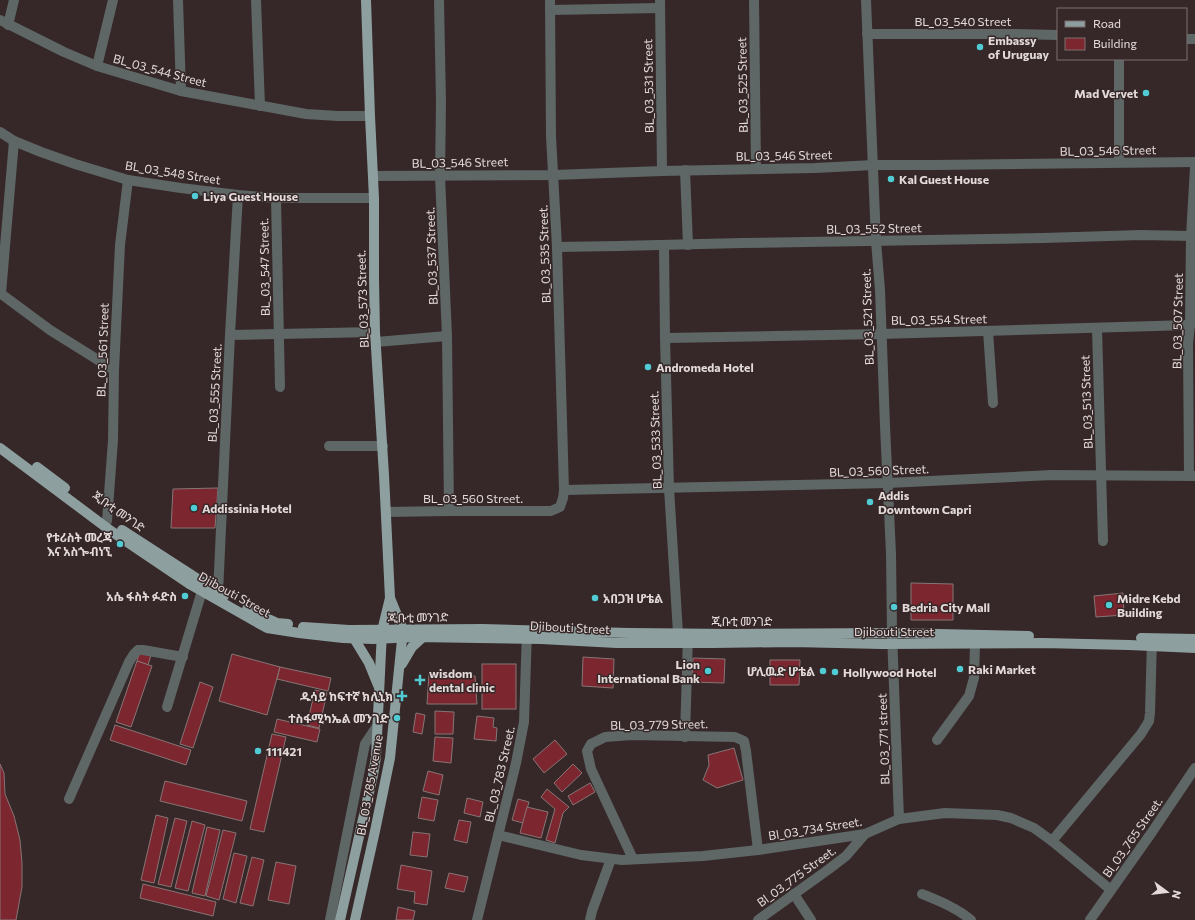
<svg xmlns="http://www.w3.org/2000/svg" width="1195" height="920" viewBox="0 0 1195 920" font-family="Commissioner,'Noto Sans Ethiopic',sans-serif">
<rect width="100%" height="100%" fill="#362828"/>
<!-- building -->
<g fill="#7c2630" stroke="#877575">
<path d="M218,488L215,528H171L173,489Z"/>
<path d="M911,583L953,584V620H911Z"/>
<path d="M1123,593L1124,615L1096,617L1094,596Z"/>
<path d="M140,651L151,655L148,665L137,661Z"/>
<path d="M232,654L280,667L267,715L219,701Z"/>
<path d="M583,657L614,659L613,688L582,686Z"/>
<path d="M693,658L725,659L724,683L692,682Z"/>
<path d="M770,660H800L799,685H770Z"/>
<path d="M137,661L152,666L131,727L116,722Z"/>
<rect x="482" y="664" width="34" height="45"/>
<path d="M280,667L331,678L328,691L277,679Z"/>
<path d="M429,674L475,676L477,704H427Z"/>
<path d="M200,682L213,687L193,748L180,744Z"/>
<path d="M315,690L327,693L319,728L307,725Z"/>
<path d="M435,711L454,712L453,734H435Z"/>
<path d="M416,713L425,715L422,734L413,732Z"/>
<path d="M477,716L494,718L493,727L497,728L496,741L474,739Z"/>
<path d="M277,719L320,729L317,742L274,732Z"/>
<path d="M115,725L191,750L186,765L110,740Z"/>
<path d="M272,734L286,737L264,832L250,829Z"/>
<path d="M435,737L453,738L451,763L433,761Z"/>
<path d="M555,740L567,754L544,773L533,759Z"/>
<path d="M734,748L743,780L717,788L703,780L709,765L708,755Z"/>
<path d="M0,764L4,773L5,794L14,816L20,840L22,863V887L16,920H0Z"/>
<path d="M573,764L582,773L562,792L554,783Z"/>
<path d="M428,771L443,775L439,795L423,791Z"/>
<path d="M165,781L247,801L242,821L160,801Z"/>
<path d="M590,783L595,792L573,805L568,796Z"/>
<path d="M547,789L569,807L563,813L555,843L546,840L555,809L541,797Z"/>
<path d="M422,797L438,800L434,821L418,818Z"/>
<path d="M467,798L483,802L480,817L464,813Z"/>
<path d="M518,799L529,802L523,823L512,820Z"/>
<path d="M527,807L548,812L541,838L520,833Z"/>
<path d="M156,815L168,818L154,883L141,880Z"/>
<path d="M175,818L187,821L171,887L158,884Z"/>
<path d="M459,820L471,822L467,843L454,840Z"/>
<path d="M192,821L205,825L188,891L175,888Z"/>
<path d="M207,827L220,830L205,896L192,893Z"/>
<path d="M223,830L236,833L219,900L206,896Z"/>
<path d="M413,832L430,834L427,857L410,855Z"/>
<path d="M234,853L247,856L236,903L223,899Z"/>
<path d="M252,857L264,860L253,906L240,903Z"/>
<path d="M276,862L296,866L289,904L268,900Z"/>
<path d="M401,865L432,871L427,905L414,903L415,892L397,889Z"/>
<path d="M449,873L468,877L464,892L445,888Z"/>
<path d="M143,884L216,902L213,916L140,898Z"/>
<path d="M398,907L415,911L413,920H396Z"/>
</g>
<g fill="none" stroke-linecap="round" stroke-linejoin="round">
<!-- minor -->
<g stroke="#5e6666" stroke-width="10">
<path d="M178,0L181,91"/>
<path d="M256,0L260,106"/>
<path d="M439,0L441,102L440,176L447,336L449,511"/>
<path d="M660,0L662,171"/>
<path d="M754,0L756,169"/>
<path d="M866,0L876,241L880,290L885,426L891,554L892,633L899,819"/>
<path d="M550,10L660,8"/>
<path d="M0,20L64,52L97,66L181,91L306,114L338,116H370"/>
<path d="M8,25L14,0"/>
<path d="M867,34H1013L1058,35"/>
<path d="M1186,39H1195"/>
<path d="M97,66L113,0"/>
<path d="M0,132L14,141L41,152L75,164L128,180L181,188L238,195L276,198H374"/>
<path d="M1119,162V59"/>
<path d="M685,170L688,245"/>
<path d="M373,176L554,175L662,171L815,168L874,165H935L1195,162"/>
<path d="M276,198L280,387"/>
<path d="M664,245L665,338L669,488L678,633"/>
<path d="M557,247L618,246L742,243L1043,238L1141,235L1191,236"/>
<path d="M0,293L50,330L114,370"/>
<path d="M1,293L14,141"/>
<path d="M1097,328L1103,541"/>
<path d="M988,331L993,403"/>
<path d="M230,335L375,332"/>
<path d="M665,338L881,334L1190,325"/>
<path d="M376,342L447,336"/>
<path d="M329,446H383"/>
<path d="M1189,476L1188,344L1190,325L1191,236L1195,167"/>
<path d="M564,490L888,483L1052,475L1195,476"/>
<path d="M386,512L449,511H551L560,507L563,498L564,490L557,247L551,136L550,0"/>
<path d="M107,521L113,440L114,370L120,245L128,180"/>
<path d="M218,593L230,335L238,195"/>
<path d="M167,707L202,591"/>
<path d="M685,737L688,635"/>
<path d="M937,740L969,696L974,678L975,644"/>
<path d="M69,799L129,662L134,654L138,650H143L183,657"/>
<path d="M498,835L581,855L622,860L703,856L758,850L825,840L865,834L899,819L945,813L997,815L1011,818L1034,828L1052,841L1111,890"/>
<path d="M1052,841L1141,734L1149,721L1150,713L1152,639"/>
<path d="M633,859L591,769L587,751L591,744L605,737L632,735L735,737L744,741L746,751L758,850"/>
<path d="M794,894L811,920"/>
<path d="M922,894C939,901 957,908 971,920"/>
<path d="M330,920L365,744L377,726"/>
<path d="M477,920L516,763L524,722L527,631"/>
<path d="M590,920L592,911L611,859"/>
<path d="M758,920L829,869L846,856L865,834"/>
<path d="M1090,920L1152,832L1195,768"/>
</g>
<!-- major -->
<g stroke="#8e9fa0" stroke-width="10">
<path d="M0,448L111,531L191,585L267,628L299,633L343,638L373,639L416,637L541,639L617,643H712L793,642L882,644L1043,643L1129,645L1195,648"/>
<path d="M37,467L65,488"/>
<path d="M122,530L224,596"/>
<path d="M247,609L277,623L288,624"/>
<path d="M303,627L349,630L482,629L629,633L732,634L892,633L1029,636"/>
<path d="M352,635L369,663L378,685"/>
<path d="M1141,638L1195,639"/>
<path d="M402,664L412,647L425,635"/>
<path d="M340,920L373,775L376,757L382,631L390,598L384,475L375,332L374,279V198L370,116L366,0"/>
<path d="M355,920L375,831L390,758L403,630L390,598"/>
</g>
</g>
<!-- markers -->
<g fill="#51ccd4" stroke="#362828" stroke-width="1.5">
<circle cx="980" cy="47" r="4"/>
<circle cx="1146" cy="93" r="4"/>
<circle cx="891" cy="179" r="4"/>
<circle cx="195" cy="196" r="4"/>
<circle cx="648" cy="367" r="4"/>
<circle cx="870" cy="502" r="4"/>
<circle cx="194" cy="508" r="4"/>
<circle cx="120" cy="544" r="4"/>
<circle cx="185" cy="596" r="4"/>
<circle cx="595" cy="598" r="4"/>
<circle cx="1109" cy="605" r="4"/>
<circle cx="894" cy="607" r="4"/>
<circle cx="960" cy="669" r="4"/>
<circle cx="708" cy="671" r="4"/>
<circle cx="823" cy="671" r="4"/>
<circle cx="835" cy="672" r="4"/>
<path d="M418 674h4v4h4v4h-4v4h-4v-4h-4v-4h4z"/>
<path d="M400 690h4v4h4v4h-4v4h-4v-4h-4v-4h4z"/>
<circle cx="397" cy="718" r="4"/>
<circle cx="258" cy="751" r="4"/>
</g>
<g text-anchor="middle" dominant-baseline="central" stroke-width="3" stroke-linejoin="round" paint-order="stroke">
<!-- street labels -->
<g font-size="12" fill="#e4dada" stroke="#362828">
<text x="963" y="21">BL_03_540 Street</text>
<text transform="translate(160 70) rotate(15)">BL_03_544 Street</text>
<text transform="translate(742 85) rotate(-91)">BL_03_525 Street</text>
<text transform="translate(648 86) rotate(-91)">BL_03_531 Street</text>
<text transform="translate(1108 150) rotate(-1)">BL_03_546 Street</text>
<text transform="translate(784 155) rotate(-1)">BL_03_546 Street</text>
<text transform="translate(460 162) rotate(-1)">BL_03_546 Street</text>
<text transform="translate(173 172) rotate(9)">BL_03_548 Street</text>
<text transform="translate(874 228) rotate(-1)">BL_03_552 Street</text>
<text transform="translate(544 254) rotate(-92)">BL_03_535 Street.</text>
<text transform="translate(431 256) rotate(-92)">BL_03_537 Street.</text>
<text transform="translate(264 267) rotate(-91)">BL_03_547 Street.</text>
<text transform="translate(362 299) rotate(-92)">BL_03_573 Street.</text>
<text transform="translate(867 317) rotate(-92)">BL_03_521 Street.</text>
<text transform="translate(939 319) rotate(-1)">BL_03_554 Street</text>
<text transform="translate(1177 321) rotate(-89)">BL_03_507 Street</text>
<text transform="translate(102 350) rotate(-88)">BL_03_561 Street</text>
<text transform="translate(214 393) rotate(-87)">BL_03_555 Street.</text>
<text transform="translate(1086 402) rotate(-92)">BL_03_513 Street</text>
<text transform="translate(655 440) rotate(-92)">BL_03_533 Street.</text>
<text transform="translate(879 470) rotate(-2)">BL_03_560 Street.</text>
<text x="473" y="498">BL_03_560 Street.</text>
<text transform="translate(119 511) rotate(35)">ጂቡቲ መንገድ</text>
<text transform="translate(235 594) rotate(29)">Djibouti Street</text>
<text transform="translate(418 617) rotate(-1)">ጂቡቲ መንገድ</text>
<text x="742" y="621">ጂቡቲ መንገድ</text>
<text transform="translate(570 627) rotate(3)">Djibouti Street</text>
<text x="894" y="631">Djibouti Street</text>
<text transform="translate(659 724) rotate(-1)">BL_03_779 Street.</text>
<text transform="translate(883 739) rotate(-92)">BL_03_771 street</text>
<text transform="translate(499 774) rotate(-77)">BL_03_783 Street.</text>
<text transform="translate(369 785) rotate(-80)">BL_03_785 Avenue</text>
<text transform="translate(815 828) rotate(-9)">Bl_03_734 Street.</text>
<text transform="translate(1132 837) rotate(-55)">Bl_03_765 Street.</text>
<text transform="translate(796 876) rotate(-36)">Bl_03_775 Street.</text>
</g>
<!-- poi labels -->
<g font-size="12" font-weight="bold" fill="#e4dada" stroke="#362828" text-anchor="start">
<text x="988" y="40">Embassy<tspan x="988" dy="14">of Uruguay</tspan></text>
<text x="1138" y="93" text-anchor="end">Mad Vervet</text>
<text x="899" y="179">Kal Guest House</text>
<text x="203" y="196">Liya Guest House</text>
<text x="656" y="367">Andromeda Hotel</text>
<text x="878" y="495">Addis<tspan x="878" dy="14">Downtown Capri</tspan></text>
<text x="202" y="508">Addissinia Hotel</text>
<text x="112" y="537" text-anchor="end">የቱሪስት መረጃ<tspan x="112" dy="14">እና አስጐብነኚ</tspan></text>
<text x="177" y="596" text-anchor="end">አሴ ፋስት ፉድስ</text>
<text x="603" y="598">አበጋዝ ሆቴል</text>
<text x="1117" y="598">Midre Kebd<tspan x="1117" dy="14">Building</tspan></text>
<text x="902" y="607">Bedria City Mall</text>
<text x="700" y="664" text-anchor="end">Lion<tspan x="700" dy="14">International Bank</tspan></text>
<text x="968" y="669">Raki Market</text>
<text x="815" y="671" text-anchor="end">ሆሊዉድ ሆቴል</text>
<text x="843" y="672">Hollywood Hotel</text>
<text x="429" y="673">wisdom<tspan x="429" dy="14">dental clinic</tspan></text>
<text x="393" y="696" text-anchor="end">ዱሳይ ከፍተኛ ክሊኒክ</text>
<text x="389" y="718" text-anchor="end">ተስፋሚካኤል መንገድ</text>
<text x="266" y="751">111421</text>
</g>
</g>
<!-- legend -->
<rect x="1057" y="8" width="130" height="52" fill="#362828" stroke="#7c6f6f"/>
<rect x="1065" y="21" width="20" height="6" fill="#8e9fa0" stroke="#7c6f6f"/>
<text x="1093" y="28" font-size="12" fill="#e4dada">Road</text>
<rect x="1065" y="38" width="20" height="12" fill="#7c2630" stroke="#7c6f6f"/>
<text x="1093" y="48" font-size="12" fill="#e4dada">Building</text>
<!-- north arrow -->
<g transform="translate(1167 892) rotate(105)" stroke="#362828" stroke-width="3" paint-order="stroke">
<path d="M0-3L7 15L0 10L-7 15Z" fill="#e4dada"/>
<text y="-6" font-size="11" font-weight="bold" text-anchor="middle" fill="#e4dada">N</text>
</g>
</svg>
